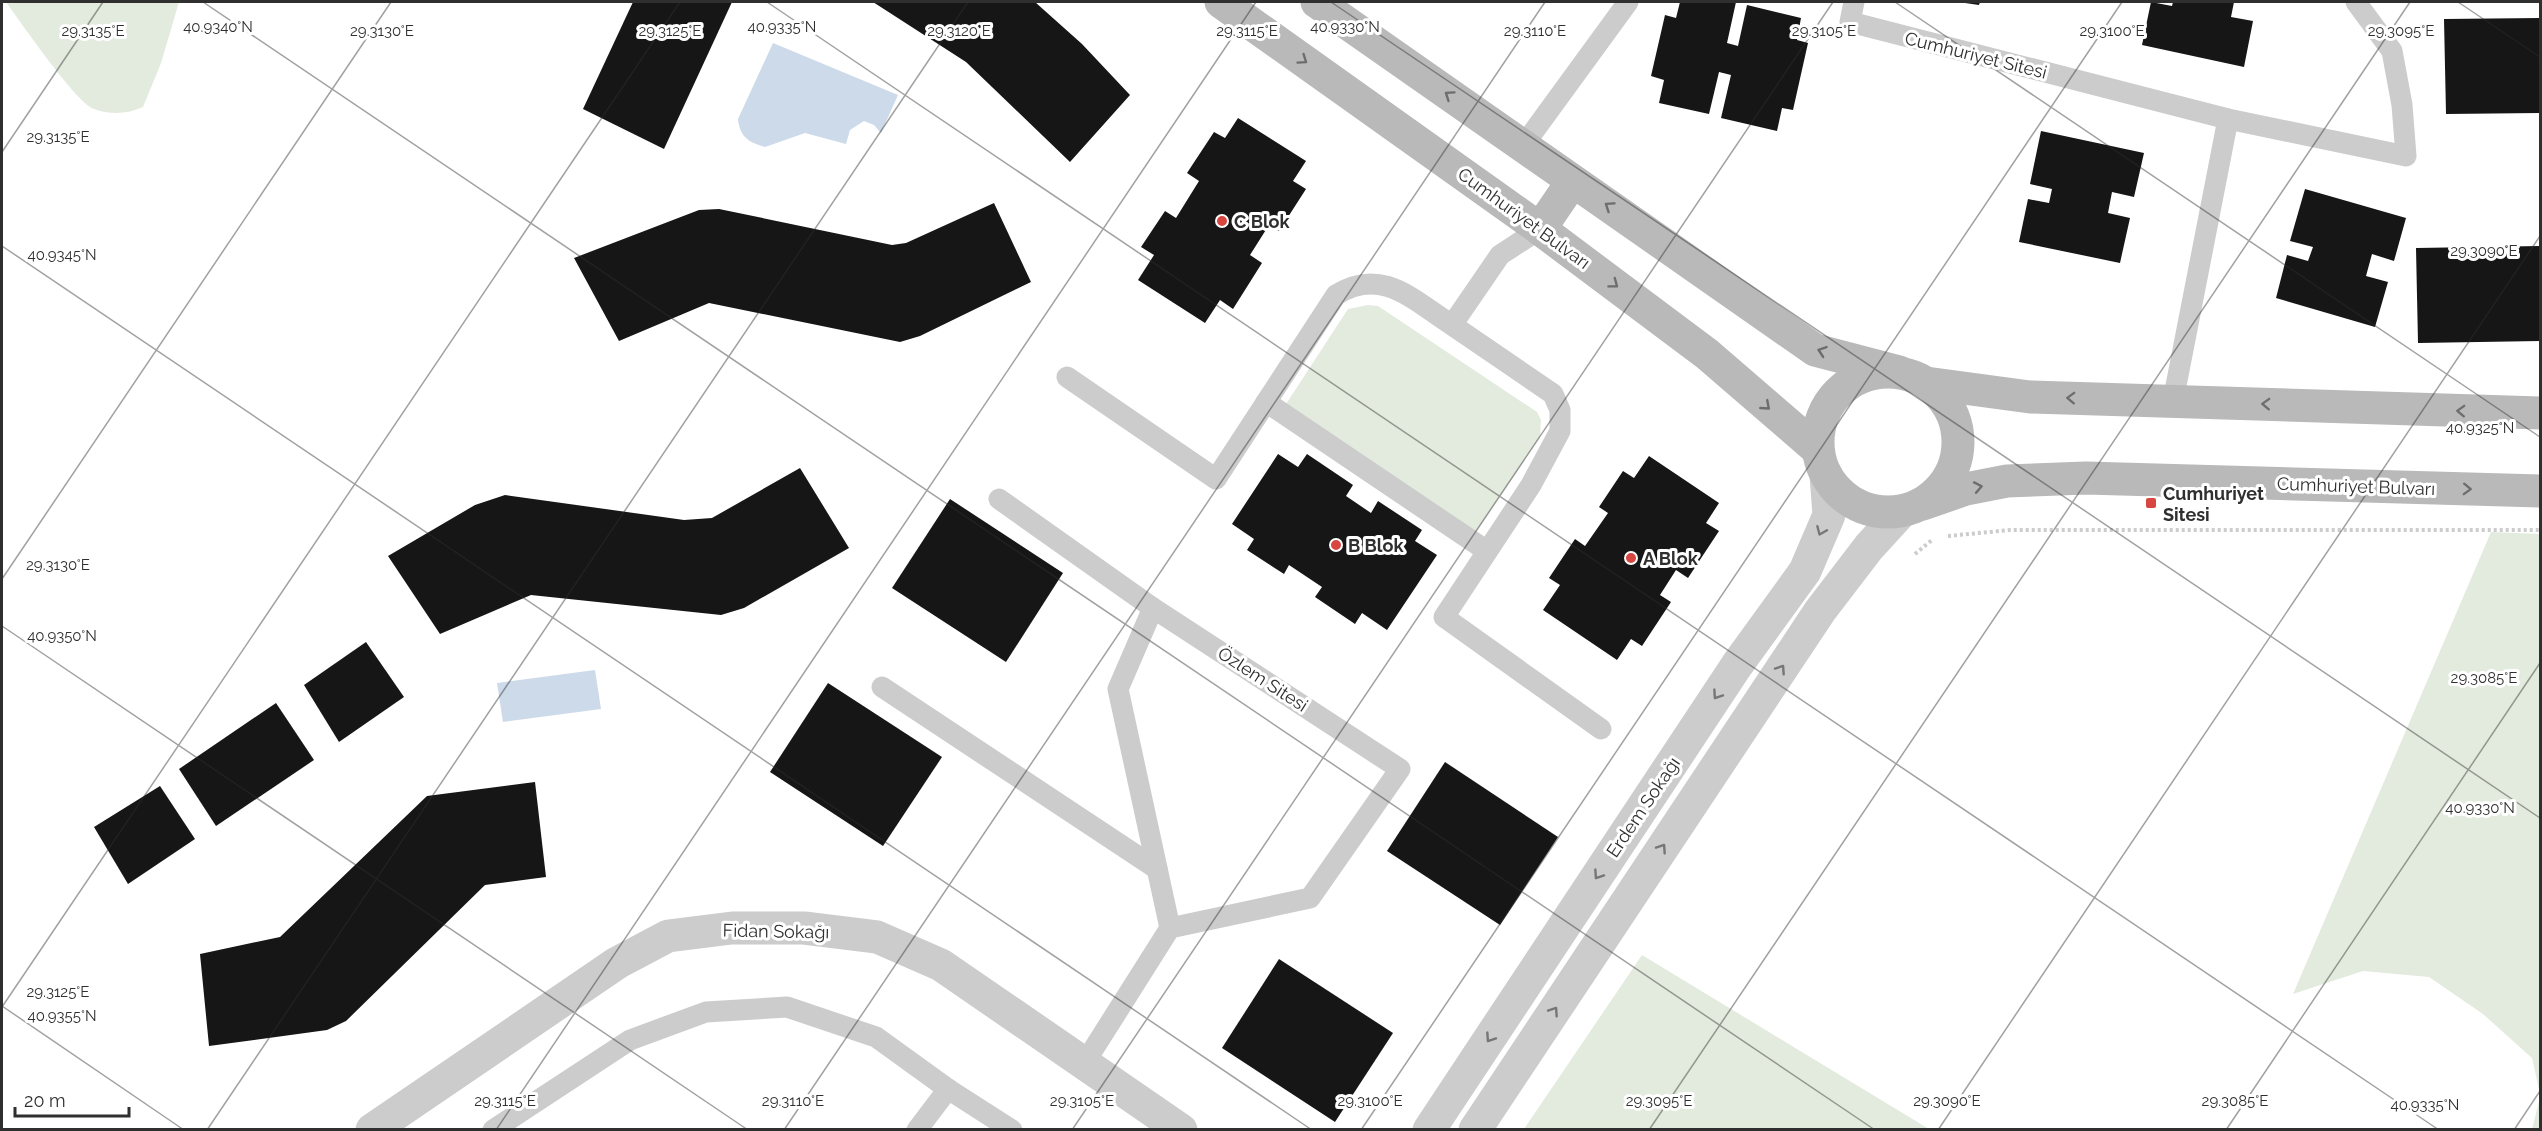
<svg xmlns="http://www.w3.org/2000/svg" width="2542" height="1131" viewBox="0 0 2542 1131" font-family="Raleway,sans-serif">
<rect width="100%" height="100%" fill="#fff"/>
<!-- green -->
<g fill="#e3ebde">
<path d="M6,2H179L161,63L143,107C128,114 110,115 94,109C76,103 20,21 6,2Z"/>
<path d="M1368,305L1378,306L1537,412L1541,420L1540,437L1476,532L1286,404L1348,309Z"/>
<path d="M2491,532L2540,534V1094L2532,1058L2483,1014L2429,977L2363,971L2293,994Z"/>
<path d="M1642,955L1929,1129H1524Z"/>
<path d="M2540,1097V1129H2532Z"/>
</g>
<!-- water -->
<g fill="#ccdae9">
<path d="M773,43L898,95L881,133L874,125L864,121L850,130L846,144L805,133L765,147C748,142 740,137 738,119Z"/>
<path d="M595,670L601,709L503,722L497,683Z"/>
</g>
<!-- building -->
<g fill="#161616">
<path d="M633,2H732L664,149L583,109Z"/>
<path d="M873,2H1035L1082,44L1130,95L1070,162L966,62Z"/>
<path d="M1680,2H1736L1727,43L1738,46L1747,5L1801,18L1797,40L1808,43L1793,110L1782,108L1777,131L1721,118L1731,75L1719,72L1709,114L1659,103L1664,80L1651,76L1665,15L1676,18Z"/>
<path d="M2151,2L2172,6L2173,2H2234L2231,17L2253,21L2244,67L2142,45Z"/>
<path d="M1965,3V2H1980L1979,5Z"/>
<path d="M2540,18V113L2446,114L2444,19Z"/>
<path d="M1238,118L1306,161L1293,181L1306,189L1279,231L1269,225L1250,255L1262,263L1233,309L1220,300L1205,323L1138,280L1154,255L1141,247L1165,211L1176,218L1199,181L1187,173L1214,132L1225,138Z"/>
<path d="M2041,131L2144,153L2134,197L2112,192L2108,213L2130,218L2120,263L2019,242L2028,199L2049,203L2052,189L2030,184Z"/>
<path d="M2305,189L2406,218L2394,261L2372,254L2366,276L2388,282L2375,327L2276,298L2287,255L2308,261L2313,247L2290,241Z"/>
<path d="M994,203L1031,282L920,336L900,342L709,303L619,341L574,258L699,210L719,209L892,245L906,243Z"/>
<path d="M2540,246V341L2418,343L2416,248Z"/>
<path d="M1278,454L1298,467L1307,454L1353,485L1346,496L1371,513L1378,501L1422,530L1415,541L1437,555L1387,630L1362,613L1355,624L1315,597L1322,587L1289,565L1284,574L1247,550L1254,539L1232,524Z"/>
<path d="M1649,456L1719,503L1706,523L1719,531L1688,578L1676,570L1660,595L1671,602L1642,646L1631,639L1617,660L1543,610L1560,585L1549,578L1575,539L1585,546L1608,513L1599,507L1623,471L1634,478Z"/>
<path d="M800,468L849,548L744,608L721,615L531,595L440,634L388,556L475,505L505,495L684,520L712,518Z"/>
<path d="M950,499L1063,573L1006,662L892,588Z"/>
<path d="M366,642L404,697L339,742L304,685Z"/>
<path d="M828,683L942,757L883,846L770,772Z"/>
<path d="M276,703L314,760L216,826L179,769Z"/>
<path d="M1445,762L1558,837L1500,925L1387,851Z"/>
<path d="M535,782L546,877L485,885L346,1021L327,1030L209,1046L200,954L280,937L427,796Z"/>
<path d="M160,786L195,839L128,884L94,827Z"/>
<path d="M1279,959L1393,1033L1335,1122L1222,1048Z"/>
</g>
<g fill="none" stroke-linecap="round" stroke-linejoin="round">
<!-- path -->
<g stroke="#ccc" stroke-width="4" stroke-dasharray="3 3" stroke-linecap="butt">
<path d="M1948,536L2010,530H2540"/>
<path d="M1915,554L1932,540"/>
</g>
<!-- lane -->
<g stroke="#ccc" stroke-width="21">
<path d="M1854,2L1850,22L2228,119L2406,156L2402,105L2392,51L2356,2"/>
<path d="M1523,146L1628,2"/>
<path d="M1452,325L1553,394L1560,410V431L1531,485L1444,617L1601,729"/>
<path d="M1067,377L1216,479L1336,295C1382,266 1413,300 1452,325L1500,255L1540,229"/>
<path d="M2173,401L2228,119"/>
<path d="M1266,402L1487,551"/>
<path d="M999,499L1153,608"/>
<path d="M882,687L1157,869"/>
<path d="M1084,1064L1170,928L1118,689L1153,608L1400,769L1310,898L1170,928"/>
<path d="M493,1130L630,1040L706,1012L787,1007L876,1037L948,1089L1012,1130"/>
<path d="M917,1130L948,1089"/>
</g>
<!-- street -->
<g stroke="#ccc" stroke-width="33">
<path d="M372,1130L617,963L668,936L732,928H804L877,937L941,965L1181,1130"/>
<path d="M1429,1130L1737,665L1805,571L1829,515L1826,475"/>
<path d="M1475,1130L1820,611L1869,547L1901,512"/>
</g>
<!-- secondary -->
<g stroke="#b9b9b9" stroke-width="33">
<path d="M1221,2L1540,229L1707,354L1817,449"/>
<path d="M1317,2L1815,350L1899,372"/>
<path d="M1540,229L1572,182"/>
<circle cx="1888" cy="442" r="70"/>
<path d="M1926,383L2030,397L2540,413"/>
<path d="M1923,504L1966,489L2007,481L2086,478L2540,491"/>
</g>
</g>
<!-- one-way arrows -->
<defs><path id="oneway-chevron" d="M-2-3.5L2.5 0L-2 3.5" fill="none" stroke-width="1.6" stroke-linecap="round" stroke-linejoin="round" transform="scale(1.5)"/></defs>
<g stroke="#6d6d6d">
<use href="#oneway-chevron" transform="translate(1303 60) rotate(35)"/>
<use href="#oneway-chevron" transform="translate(1449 95) rotate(-145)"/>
<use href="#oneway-chevron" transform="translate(1609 206) rotate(-146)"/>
<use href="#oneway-chevron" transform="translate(1614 284) rotate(37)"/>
<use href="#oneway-chevron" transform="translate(1822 351) rotate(-161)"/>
<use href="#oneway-chevron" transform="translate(2071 398) rotate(-178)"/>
<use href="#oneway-chevron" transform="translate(2266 404) rotate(-178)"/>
<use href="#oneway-chevron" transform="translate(1766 406) rotate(41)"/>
<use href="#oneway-chevron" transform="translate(2461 411) rotate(-178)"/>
<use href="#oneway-chevron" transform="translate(1978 487) rotate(-11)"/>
<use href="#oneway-chevron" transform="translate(2467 489) rotate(2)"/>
</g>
<g stroke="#767676">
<use href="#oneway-chevron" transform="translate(1821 531) rotate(113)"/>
<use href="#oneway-chevron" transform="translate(1781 669) rotate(-56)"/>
<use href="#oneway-chevron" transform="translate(1717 695) rotate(124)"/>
<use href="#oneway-chevron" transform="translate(1662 848) rotate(-56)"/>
<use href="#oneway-chevron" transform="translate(1598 875) rotate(124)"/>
<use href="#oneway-chevron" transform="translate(1554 1011) rotate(-56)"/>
<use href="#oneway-chevron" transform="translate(1490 1038) rotate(124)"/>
</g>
<!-- ticks -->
<path fill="none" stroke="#2f2f2f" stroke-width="1.5" stroke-opacity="0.45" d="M203,2L1875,1130M767,2L2439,1130M1331,2L2540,818M1895,2L2540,437M2458,2L2540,57M2,152L103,2M2,246L1312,1130M2,579L391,2M2,626L748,1130M2,1006L184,1130M2,1007L680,2M207,1130L968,2M496,1130L1256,2M784,1130L1545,2M1072,1130L1833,2M1361,1130L2122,2M1649,1130L2410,2M1938,1130L2540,236M2226,1130L2540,663M2514,1130L2540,1091"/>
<!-- markers -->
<g fill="#d74640" stroke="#fff" stroke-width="2">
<circle cx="1222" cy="221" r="6"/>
<rect x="2145" y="497" width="12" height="12" rx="3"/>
<circle cx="1336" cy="545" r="6"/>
<circle cx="1631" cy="558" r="6"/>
</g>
<g text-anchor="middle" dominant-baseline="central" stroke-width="6" stroke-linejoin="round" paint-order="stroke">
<!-- street labels -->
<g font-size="18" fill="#2f2f2f" stroke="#fff">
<text transform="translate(1976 55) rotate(14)">Cumhuriyet Sitesi</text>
<text transform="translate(1524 218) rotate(36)">Cumhuriyet Bulvarı</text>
<text transform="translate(2356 486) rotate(2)">Cumhuriyet Bulvarı</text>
<text transform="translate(1263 679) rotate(33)">Özlem Sitesi</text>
<text transform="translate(1643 807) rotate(-56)">Erdem Sokağı</text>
<text transform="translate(776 931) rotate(1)">Fidan Sokağı</text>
</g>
<!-- poi labels -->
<g font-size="18" font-weight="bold" fill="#2f2f2f" stroke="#fff" text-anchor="start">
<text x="1234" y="221">C Blok</text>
<text x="2163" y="493">Cumhuriyet<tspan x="2163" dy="21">Sitesi</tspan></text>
<text x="1348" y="545">B Blok</text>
<text x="1643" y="558">A Blok</text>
</g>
</g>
<g font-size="15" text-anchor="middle" fill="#2f2f2f" stroke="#fff" stroke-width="6" stroke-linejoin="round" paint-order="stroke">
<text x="218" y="32">40.9340°N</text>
<text x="782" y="32">40.9335°N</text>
<text x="1345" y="32">40.9330°N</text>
<text x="93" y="36">29.3135°E</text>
<text x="382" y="36">29.3130°E</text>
<text x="670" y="36">29.3125°E</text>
<text x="959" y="36">29.3120°E</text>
<text x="1247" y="36">29.3115°E</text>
<text x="1535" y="36">29.3110°E</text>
<text x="1824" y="36">29.3105°E</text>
<text x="2112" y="36">29.3100°E</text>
<text x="2401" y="36">29.3095°E</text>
<text x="58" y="142">29.3135°E</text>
<text x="2484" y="256">29.3090°E</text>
<text x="62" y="260">40.9345°N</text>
<text x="2480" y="433">40.9325°N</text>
<text x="58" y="570">29.3130°E</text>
<text x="62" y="641">40.9350°N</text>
<text x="2484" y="683">29.3085°E</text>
<text x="2480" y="813">40.9330°N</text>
<text x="58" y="997">29.3125°E</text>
<text x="62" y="1021">40.9355°N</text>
<text x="505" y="1106">29.3115°E</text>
<text x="793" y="1106">29.3110°E</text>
<text x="1082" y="1106">29.3105°E</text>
<text x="1370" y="1106">29.3100°E</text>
<text x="1659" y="1106">29.3095°E</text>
<text x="1947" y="1106">29.3090°E</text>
<text x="2235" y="1106">29.3085°E</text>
<text x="2425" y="1110">40.9335°N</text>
</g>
<!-- border -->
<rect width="2542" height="1131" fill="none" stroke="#2f2f2f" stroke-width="6"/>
<!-- scale -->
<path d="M15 1107v9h114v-9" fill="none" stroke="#2f2f2f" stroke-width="3"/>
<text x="24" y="1107" font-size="18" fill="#2f2f2f" stroke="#ffffff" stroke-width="4.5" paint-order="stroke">20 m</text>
</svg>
